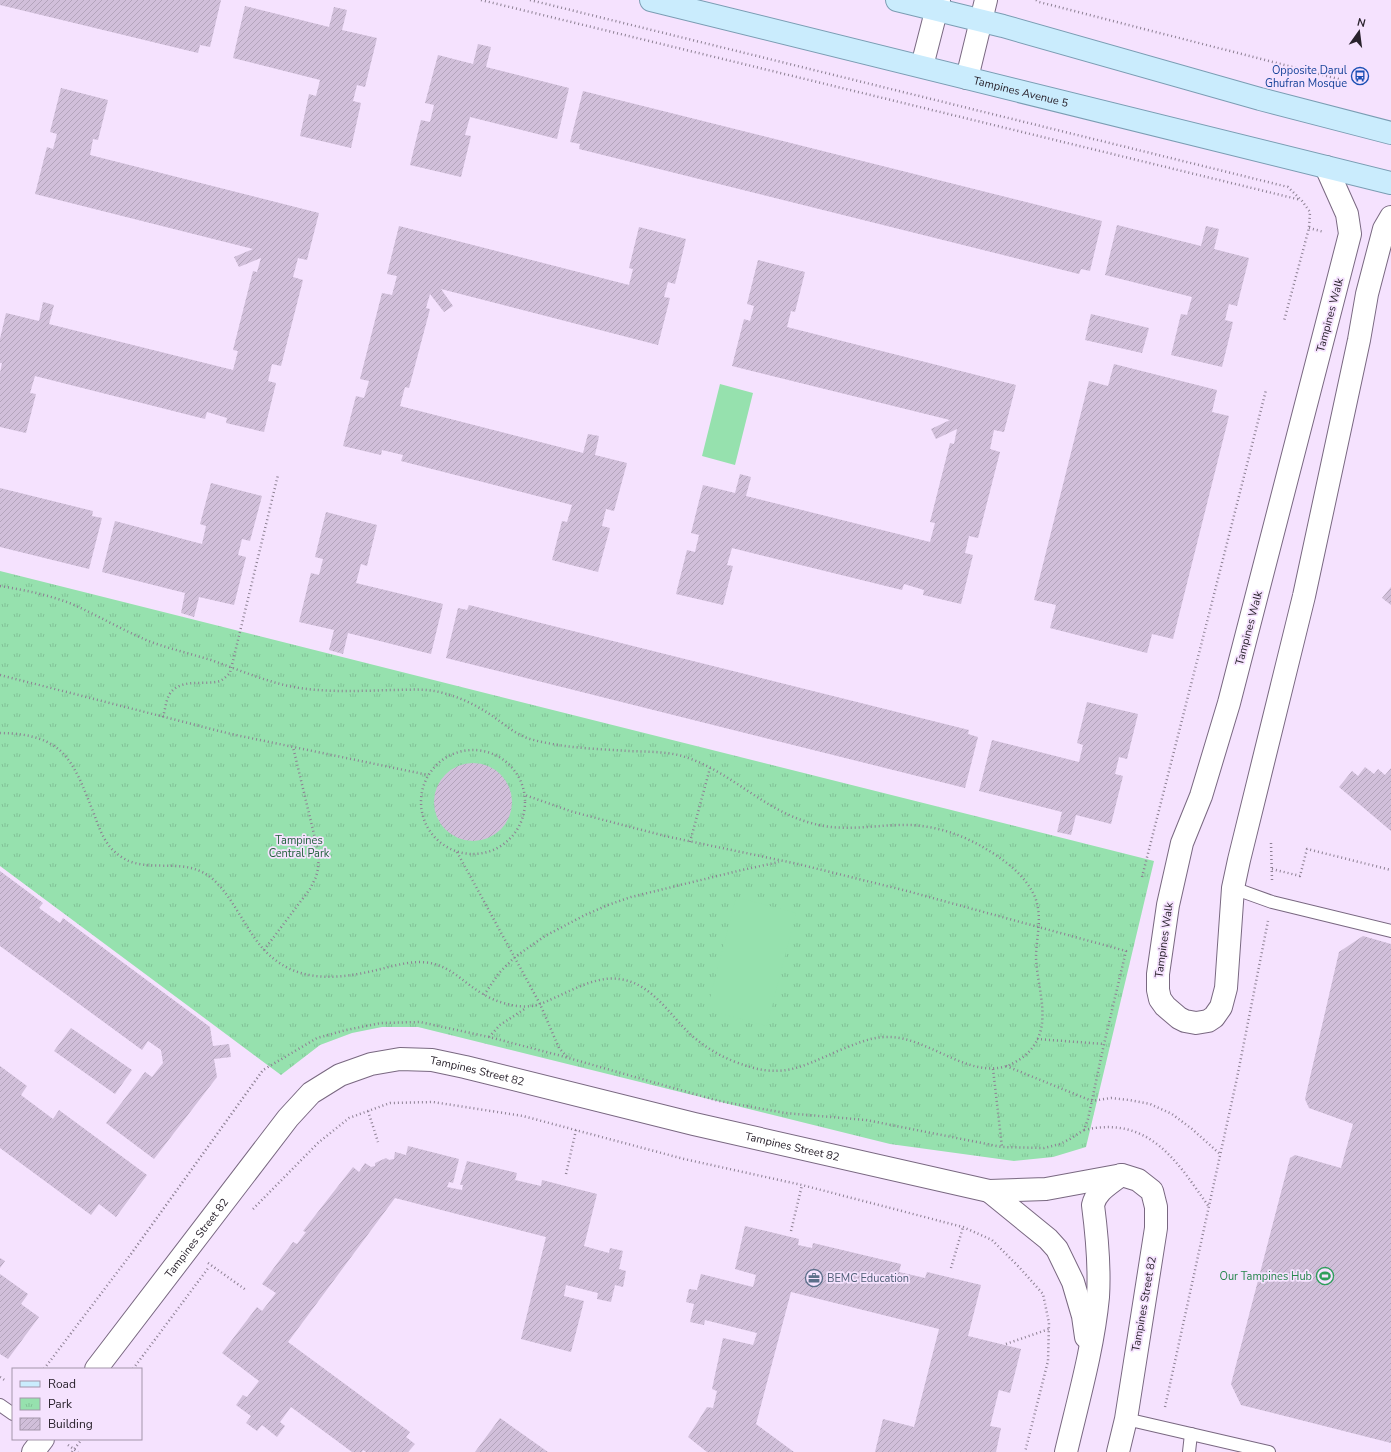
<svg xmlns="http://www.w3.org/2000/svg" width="1391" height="1452" viewBox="0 0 1391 1452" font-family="'Nunito Sans',sans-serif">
<defs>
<pattern id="park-tufts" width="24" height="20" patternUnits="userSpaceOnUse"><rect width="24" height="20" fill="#96e1ae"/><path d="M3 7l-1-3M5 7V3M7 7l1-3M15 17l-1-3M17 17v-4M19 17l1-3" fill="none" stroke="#81c196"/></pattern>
<pattern id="building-hatch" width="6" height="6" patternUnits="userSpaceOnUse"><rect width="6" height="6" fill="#d1bfda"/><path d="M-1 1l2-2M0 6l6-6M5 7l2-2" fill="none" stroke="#b3a4bb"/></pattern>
</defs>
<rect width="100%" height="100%" fill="#f5e2fe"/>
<!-- park -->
<path fill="url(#park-tufts)" d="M0,571L1154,861L1086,1147L1053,1157L1014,1161L890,1144L418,1027H382L352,1033L320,1045L281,1075L0,866Z"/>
<!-- pitch -->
<g fill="#96e1ae">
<path d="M720,384L753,393L735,465L702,456Z"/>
<path d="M736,897L796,913L767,1026L707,1010Z"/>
</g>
<!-- building -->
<g fill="url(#building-hatch)">
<path d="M0,0H221L210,47L200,45L198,53L0,5Z"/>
<path d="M245,6L329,27L334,7L347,10L342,30L377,38L365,87L357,85L353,101L361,103L351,148L300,136L309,94L316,96L320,80L233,58Z"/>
<path d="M478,44L491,47L486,67L569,88L557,139L470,117L465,135L471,136L461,177L410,165L421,120L430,122L434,105L425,103L438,55L473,64Z"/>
<path d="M61,88L108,100L98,140L93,139L90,155L319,213L307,260L298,258L293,277L303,280L281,366L272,364L268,381L276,383L264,432L226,423L227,418L207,412L205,419L35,376L30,393L36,394L26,433L0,427V373L2,363H0V339L6,313L39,321L43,302L54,305L49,324L233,370L238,351L233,350L253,271L257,272L261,258L239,267L234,257L253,249L35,194L47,147L53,149L57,134L50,132Z"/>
<path d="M583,91L1102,221L1090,271L1081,269L1079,274L579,149L580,144L570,142Z"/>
<path d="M1117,225L1201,246L1206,226L1219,229L1214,249L1249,258L1237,306L1229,304L1225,320L1233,322L1222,367L1171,355L1181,314L1187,315L1192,297L1105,275Z"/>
<path d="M399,226L629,285L633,269L629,268L639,227L686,239L675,284L668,282L664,297L670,298L658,345L441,289L453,306L444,312L430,294L426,308L430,309L409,388L405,387L400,406L583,453L588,434L599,436L595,455L627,463L614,511L606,509L602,526L610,528L598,572L552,560L562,521L567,522L572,505L401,461L403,455L382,450L381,455L343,446L356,396L364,398L369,381L360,379L382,293L392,295L397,276L387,274Z"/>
<path d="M758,260L805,272L795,312L791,311L787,327L1016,385L1004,432L994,430L990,449L1000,452L978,538L969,536L965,553L973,555L961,604L923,595L924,590L904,584L902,590L732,548L727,565L733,566L723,605L676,594L687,550L695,552L699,535L691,533L703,485L735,493L740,474L751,477L746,496L930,542L935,523L930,522L950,443L954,444L957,429L936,439L931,429L950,420L732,366L744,319L750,321L754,306L747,304Z"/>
<path d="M1091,314L1149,328L1142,353L1085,340Z"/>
<path d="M1114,364L1217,390L1212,412L1229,416L1173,639L1152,634L1147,653L1050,628L1056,605L1034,600L1089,381L1108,386Z"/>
<path d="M211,483L262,496L250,541L242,539L238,555L246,557L234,605L199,597L194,617L181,613L185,593L102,572L115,521L202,544L206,526L200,524Z"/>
<path d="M0,488L93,511L92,516L102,518L89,569L0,547Z"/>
<path d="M326,512L377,525L367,566L361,564L356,583L443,604L431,654L348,633L343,654L329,650L334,630L299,622L311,573L319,575L323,559L315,557Z"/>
<path d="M1391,587V605L1382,598Z"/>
<path d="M469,605L969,730L968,734L978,737L965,788L446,658L458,608L467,610Z"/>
<path d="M1087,702L1138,714L1127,759L1119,757L1115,774L1123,776L1111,824L1076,815L1071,835L1057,832L1062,812L979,791L992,740L1079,762L1083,745L1077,743Z"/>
<circle cx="473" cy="802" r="39"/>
<path d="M1365,767L1374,774L1378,769L1385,775L1391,768V831L1339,787L1352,771L1358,776Z"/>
<path d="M0,871L43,903L39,908L60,923L63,918L210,1027L213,1046L229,1044L231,1057L214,1059L217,1077L154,1159L106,1123L145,1072L152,1077L163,1063L161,1050L148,1041L142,1050L0,946Z"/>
<path d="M1363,936L1391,944V1443L1241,1405L1231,1384L1290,1158L1295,1155L1341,1168L1353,1124L1309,1108L1305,1099L1339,952Z"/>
<path d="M71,1028L132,1070L115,1094L54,1051Z"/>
<path d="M0,1066L27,1086L21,1095L53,1119L59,1110L147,1175L116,1217L99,1204L91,1215L0,1148Z"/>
<path d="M408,1146L459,1159L453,1183L449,1182L447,1187L462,1190L463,1185H460L467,1161L517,1173L515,1180L541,1186L542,1180L597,1194L584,1246L609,1253L610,1248L623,1251L619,1269L626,1271L623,1287L615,1285L611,1302L597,1299L598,1293L566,1285L564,1296L584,1301L571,1352L521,1339L546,1237L395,1198L288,1342L410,1432L406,1437L415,1444L408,1452H366L363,1450L362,1452H352L291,1407L280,1422L285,1426L277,1437L262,1425L257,1431L246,1423L251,1416L236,1405L243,1395L247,1397L259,1381L222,1353L257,1307L262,1311L276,1293L262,1284L293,1242L297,1244L306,1232L303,1231L353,1167L359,1172L365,1163L371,1167L375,1166V1163L386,1158L389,1160L394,1159L395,1152L406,1155Z"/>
<path d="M745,1226L799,1239L798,1245L812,1248L813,1243L901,1264L899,1272L925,1278L927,1272L981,1285L968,1336L1021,1349L1010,1393L999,1390L990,1426L1001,1428L996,1452H875L883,1419L914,1427L939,1329L791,1292L756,1424L794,1452H707L688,1437L707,1407L713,1408L717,1391L712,1389L723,1338L753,1345L757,1333L705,1320L704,1325L690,1322L694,1304L686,1302L689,1289L697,1290L701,1274L753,1287L756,1275L735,1269Z"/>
<path d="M0,1258L5,1261L0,1268Z"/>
<path d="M0,1274L28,1294L21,1304L39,1317L8,1359L0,1354Z"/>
<path d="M500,1418L548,1452H475Z"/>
</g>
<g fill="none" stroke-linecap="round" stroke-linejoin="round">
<!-- service casing -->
<g stroke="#796881" stroke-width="14">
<g id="service">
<path d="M1233,888L1272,902L1391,931"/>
<path d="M0,1405L13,1414"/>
<path d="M1126,1419L1269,1452"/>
<path d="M1189,1452L1191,1434"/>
</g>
</g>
<!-- minor casing -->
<g stroke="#796881" stroke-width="24">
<g id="minor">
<path d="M1326,167L1347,214L1350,234L1229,703L1201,796L1182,843L1168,905L1158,974V990L1160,999L1165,1006L1179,1018L1185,1021L1196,1023L1208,1021L1214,1017L1221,1007L1226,988L1233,888L1239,860L1304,596L1359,340L1367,294L1384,229L1391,217"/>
<path d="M989,1191L1048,1239L1057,1249L1073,1282L1083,1316L1086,1337"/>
<path id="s1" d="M96,1369L288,1118L311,1093L340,1075L371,1064L400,1059L432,1060L465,1067L694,1124L989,1191L1046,1189L1122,1175L1138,1180L1152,1191L1156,1207V1228L1126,1419L1118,1452"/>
<path d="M33,1452L43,1439"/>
<path d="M1066,1452C1078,1401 1093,1349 1098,1297C1100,1266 1097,1236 1093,1205C1096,1191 1110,1184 1121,1175"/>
</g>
</g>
<!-- tertiary casing -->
<g stroke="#796881" stroke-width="24">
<g id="tertiary">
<path d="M922,66L939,0"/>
<path d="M967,78L986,0"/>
</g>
</g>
<!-- primary casing -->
<g stroke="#7b9db3" stroke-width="24">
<g id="primary">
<path id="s2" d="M651,0L1391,183"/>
<path d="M897,0L1003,26L1260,99L1391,133"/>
</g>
</g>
<!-- path -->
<g stroke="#8d8093" stroke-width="2.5" stroke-dasharray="1 3" stroke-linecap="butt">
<path d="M481,0L1301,200"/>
<path d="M530,0L1288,187L1302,201L1310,212L1309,228L1284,321"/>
<path d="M1036,0L1039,2L1339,79"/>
<path d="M1309,228L1324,232"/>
<path d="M0,586C25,590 49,595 72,604C99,616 124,631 151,642C171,649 191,654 211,660C231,667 250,675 270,681C309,694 352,691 393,690C410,690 426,688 443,693C459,697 474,704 488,713C502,722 514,734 530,739C562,748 597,749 629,751C650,752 671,751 691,759C734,775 766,811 811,823C844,833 877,824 910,825C935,826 960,834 981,846C1002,858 1025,874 1035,897C1043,918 1036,937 1036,958C1037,982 1047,1010 1040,1033C1036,1045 1028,1055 1017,1061C975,1087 931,1036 887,1037C870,1037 856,1044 840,1050C797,1069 780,1080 733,1061C718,1055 704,1046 691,1035C671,1016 654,987 625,980C600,974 577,988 554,998C545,1002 540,1005 531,1006C515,1008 496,1002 483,994C465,984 452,967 430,963C414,960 397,965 381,969C345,978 305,984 274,959C246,938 233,889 204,873C177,858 145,874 120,856C105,846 100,830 94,814C73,761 65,734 0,733"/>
<path d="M0,675L231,734L428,775"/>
<path d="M163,717C165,710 166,701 169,695C180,677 204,686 220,681C224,679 227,676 230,673L278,475"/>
<circle cx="473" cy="802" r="52"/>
<path d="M690,842L710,768"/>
<path d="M1271,843L1272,880"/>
<path d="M457,852L540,1004L559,1048L568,1058"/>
<path d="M1272,869L1300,876L1307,849L1391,870"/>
<path d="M1142,877L1266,390"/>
<path d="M264,950L310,889L316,877L318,869L319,855L293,747"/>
<path d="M484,995L499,973L515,957L545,936L585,915L608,905L631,897L742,870L779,862"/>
<path d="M489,1037L500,1025L526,1008"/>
<path d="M1037,1039L1104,1044"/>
<path d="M1006,1066L1092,1101L1111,1098L1129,1100L1150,1104L1172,1114L1192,1129L1220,1154"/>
<path d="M993,1069L1002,1147"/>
<path d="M368,1111L378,1142"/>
<path d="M1084,1130C1149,1115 1177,1161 1209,1207"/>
<path d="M566,1174L576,1130"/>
<path d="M253,1209L318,1143L349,1118L390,1103L433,1102L523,1116L684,1159L802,1185L963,1227L992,1240L1019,1267L1043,1294L1049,1323L1048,1361L1025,1452"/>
<path d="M791,1231L802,1185"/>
<path d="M208,1263L246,1290"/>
<path d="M951,1268L963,1227"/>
<path d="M1006,1344L1049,1329"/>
<path d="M44,1369L131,1254L263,1070L317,1038L346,1030L381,1023L420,1022L489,1037L558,1055L719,1101L785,1113L866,1120L1002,1147L1044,1148L1060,1144L1070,1139L1084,1130L1088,1119L1104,1044L1126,951L907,891L798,864L665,836L573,812L525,795"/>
<path d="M133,1369L209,1267"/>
<path d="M0,1377L6,1381"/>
<path d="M1165,1407L1237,1078L1268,921"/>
<path d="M68,1445L78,1452"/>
<path d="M72,1452L82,1439"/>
</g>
<!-- service -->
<use href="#service" stroke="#fff" stroke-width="12"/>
<!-- minor -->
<use href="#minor" stroke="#fff" stroke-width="22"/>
<!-- tertiary -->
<use href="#tertiary" stroke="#fff" stroke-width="22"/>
<!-- primary -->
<use href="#primary" stroke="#caecfd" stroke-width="22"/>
</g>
<!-- icons -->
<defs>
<g id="bus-ring" transform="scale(0.9)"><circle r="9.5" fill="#f5e2fe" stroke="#1a4fb4" stroke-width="1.5"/><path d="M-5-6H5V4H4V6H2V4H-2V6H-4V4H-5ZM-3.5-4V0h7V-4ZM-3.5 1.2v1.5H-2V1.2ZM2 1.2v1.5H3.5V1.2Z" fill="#1a4fb4"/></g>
<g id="stadium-ring" transform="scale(0.9)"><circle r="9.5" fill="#f5e2fe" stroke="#2e9e5b" stroke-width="1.5"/><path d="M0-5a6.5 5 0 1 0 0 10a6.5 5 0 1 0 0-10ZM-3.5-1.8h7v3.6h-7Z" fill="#2e9e5b"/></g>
<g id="office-ring" transform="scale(0.9)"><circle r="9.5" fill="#f5e2fe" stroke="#5c6f8a" stroke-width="1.5"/><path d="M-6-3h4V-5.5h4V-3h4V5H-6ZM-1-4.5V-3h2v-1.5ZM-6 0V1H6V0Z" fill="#5c6f8a"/></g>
</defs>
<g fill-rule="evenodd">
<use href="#bus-ring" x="1360" y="76"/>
<use href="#stadium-ring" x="1325" y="1276"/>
<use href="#office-ring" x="814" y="1278"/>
</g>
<g text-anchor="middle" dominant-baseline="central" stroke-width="3.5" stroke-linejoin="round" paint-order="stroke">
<!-- transit labels -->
<g font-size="11" fill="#164399" stroke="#f5e2fe" text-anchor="end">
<text x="1347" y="70">Opposite Darul<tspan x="1347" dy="13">Ghufran Mosque</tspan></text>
</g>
<!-- street labels -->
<g font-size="11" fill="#29222c" stroke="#f5e2fe">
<text stroke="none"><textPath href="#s2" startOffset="381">Tampines Avenue 5</textPath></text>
<text transform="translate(1330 315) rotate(-75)">Tampines Walk</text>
<text transform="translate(1249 628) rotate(-75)">Tampines Walk</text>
<text transform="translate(1164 940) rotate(-82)">Tampines Walk</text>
<text stroke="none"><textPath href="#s1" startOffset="525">Tampines Street 82</textPath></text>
<text stroke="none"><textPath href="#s1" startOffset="849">Tampines Street 82</textPath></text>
<text stroke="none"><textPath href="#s1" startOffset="165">Tampines Street 82</textPath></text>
<text transform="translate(1144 1304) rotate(-80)">Tampines Street 82</text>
</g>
<!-- park labels -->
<g font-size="11" fill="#205f3a" stroke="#f5e2fe">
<text x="299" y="840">Tampines<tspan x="299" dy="13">Central Park</tspan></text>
</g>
<!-- leisure labels -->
<g font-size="11" fill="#27864d" stroke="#f5e2fe" text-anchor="end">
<text x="1312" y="1276">Our Tampines Hub</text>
</g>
<!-- service labels -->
<g font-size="11" fill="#4e5e75" stroke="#f5e2fe" text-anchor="start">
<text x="827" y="1278">BEMC Education</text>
</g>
</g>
<!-- legend -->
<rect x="12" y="1368" width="130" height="72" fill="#f5e2fe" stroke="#a395aa"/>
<rect x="20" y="1381" width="20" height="6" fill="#caecfd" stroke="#a395aa"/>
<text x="48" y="1388" font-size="12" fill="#29222c">Road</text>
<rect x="20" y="1398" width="20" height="12" fill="url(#park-tufts)" stroke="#a395aa"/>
<text x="48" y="1408" font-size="12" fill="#29222c">Park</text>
<rect x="20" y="1418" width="20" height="12" fill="url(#building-hatch)" stroke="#a395aa"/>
<text x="48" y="1428" font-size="12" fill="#29222c">Building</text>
<!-- north arrow -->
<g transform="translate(1359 32) rotate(14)" stroke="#f5e2fe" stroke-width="3" paint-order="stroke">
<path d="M0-3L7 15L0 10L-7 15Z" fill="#29222c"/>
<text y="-6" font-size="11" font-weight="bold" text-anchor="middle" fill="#29222c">N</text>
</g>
</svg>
